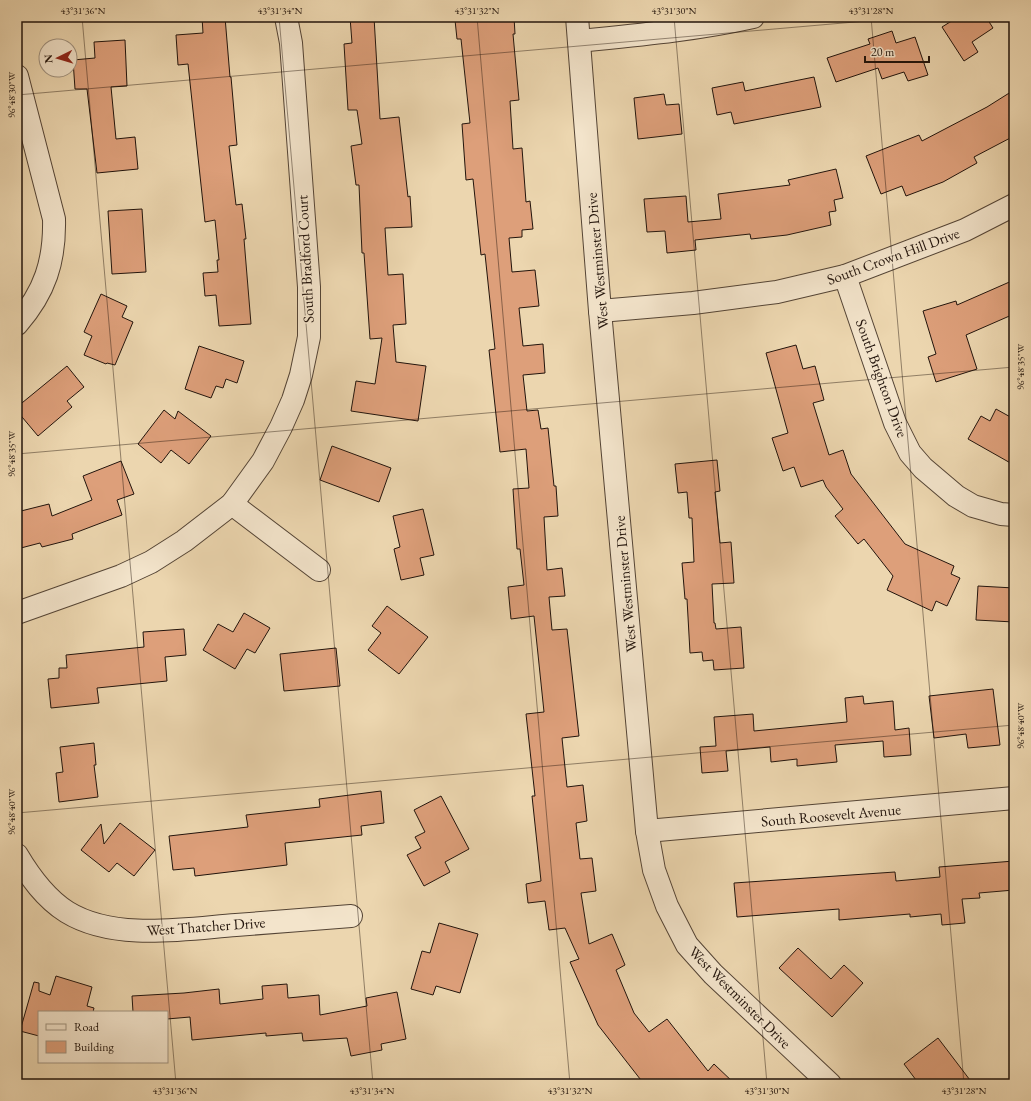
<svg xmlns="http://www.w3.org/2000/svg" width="1031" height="1101" viewBox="0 0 1031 1101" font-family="'EB Garamond',serif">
<rect width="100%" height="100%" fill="#ecd6af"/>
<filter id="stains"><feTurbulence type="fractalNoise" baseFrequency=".005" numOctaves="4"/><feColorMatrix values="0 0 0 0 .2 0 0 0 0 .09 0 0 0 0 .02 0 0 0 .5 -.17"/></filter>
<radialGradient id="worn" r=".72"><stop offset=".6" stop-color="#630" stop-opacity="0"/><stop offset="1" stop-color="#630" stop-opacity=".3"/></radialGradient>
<!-- building -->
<g fill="#dd9f7a" stroke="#22140c">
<path d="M202,17H225L230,77H231L237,145L229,146L236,205L242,204L246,239H244L251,324L219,326L216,295L205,296L203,273L218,272L217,260H219L215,220L205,222L188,64L178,65L176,35L203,33Z"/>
<path d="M350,17H374L380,119L399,117L408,197L410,196L412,227L385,228L388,275L403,274L406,324L393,325L396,362L426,366L418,421L351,411L356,381L375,384L382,338L370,339L364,253H362L359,185H356L351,146L362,144L357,110H348L344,44L352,43Z"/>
<path d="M472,17H514L515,34H513L519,100L510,101L513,149L522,148L526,202L530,201L533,229L522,230V237L509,238L512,272L535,270L539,306L519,308L523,346L543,344L545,373L523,375L527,411L538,410L541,429L548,428L554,486H556L558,516L544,517L547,570L562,568L565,596L549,597L552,630L567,629L579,736L562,738L567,787L583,785L587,821L576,823L580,859L592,858L596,891L581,893L589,944L612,934L625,965L616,970L634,1013L649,1032L667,1019L708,1071L714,1064L735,1084H644L598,1025L570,962L579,959L565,928L549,930L545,901L528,903L526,884L541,881L532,796H535L526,714L544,712L534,616L511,619L508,587L524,585L520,549H517L513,489L529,488L526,449L500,452L489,350L495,349L485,254L481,255L473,179L466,180L462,124L470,123L461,39H457L455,20L472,18Z"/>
<path d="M958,17H986L993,28L972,42L978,52L964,61L942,27Z"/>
<path d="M892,31L896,43L915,37L928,75L908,81L904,72L882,79L878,68L836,82L827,58L870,44L868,39Z"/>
<path d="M125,40L127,86L111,87L116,139L135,137L138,169L97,173L87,89H75L73,60L95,58L94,42Z"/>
<path d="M814,77L821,107L734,124L731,112L717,115L712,88L743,82L745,91Z"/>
<path d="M1014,90V136L974,157L977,163L943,182L906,196L902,186L881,194L866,156L919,135L922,141L987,107Z"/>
<path d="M664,94L666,105L679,104L682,134L638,139L634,98Z"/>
<path d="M836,169L843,198L834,200L836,211L829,212L831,225L787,235L751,239L750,234L695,240L696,250L667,253L665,231L647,232L644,199L686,196L688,222L721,219L718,194L790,185L788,180Z"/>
<path d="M142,209L146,272L112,274L108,211Z"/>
<path d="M1014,280V314L966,335L977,369L936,382L928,357L936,354L923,311L956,301L957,305Z"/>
<path d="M101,294L127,306L122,317L133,322L115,365L107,363L106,364L84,355L92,336L84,332Z"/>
<path d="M796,345L803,369L815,366L824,400L813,403L829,455L843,450L851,474L905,544L954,566L951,574L960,578L947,606L936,601L932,611L887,590L893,576L864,539L858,544L835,516L843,509L826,487L823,480L801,487L794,467L783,471L772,438L788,433L766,353Z"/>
<path d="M199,346L244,361L237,383L226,379L223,388L216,386L211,398L185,389Z"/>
<path d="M67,366L84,387L67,401L72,407L38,436L17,411V407Z"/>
<path d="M996,409L1014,419V465L968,439L981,416L990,421Z"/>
<path d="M164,410L175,419L178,411L211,436L189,464L171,450L161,463L138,444Z"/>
<path d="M332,446L391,468L379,502L320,480Z"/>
<path d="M717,460L720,491L715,492L720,543L731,542L734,583L712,584L714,623H715L716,629L741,627L744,668L714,670L713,660L703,661L702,652L690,653L687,599H685L682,563L694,562L692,518H689L687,492L678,493L675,464Z"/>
<path d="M121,461L134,494L117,500L122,515L72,534L73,539L42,547L40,543L17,549V512L49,504L52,516L92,500L83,476Z"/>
<path d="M423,509L434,555L420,558L424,575L401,580L394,549L400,547L393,516Z"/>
<path d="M978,586L1014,588V622L976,620Z"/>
<path d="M387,606L428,637L399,674L368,650L381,633L372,626Z"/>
<path d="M244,613L270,628L255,653L247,649L235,669L203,650L218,624L233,632Z"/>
<path d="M184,629L186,655L165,657L167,681L97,688L99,703L51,708L48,679L59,678V668H67L66,655L144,647L143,632Z"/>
<path d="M336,648L340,686L284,691L280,654Z"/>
<path d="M993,689L1000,745L968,748L966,734L934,738L929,696Z"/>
<path d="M863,696L864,704L893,701L895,730L909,728L911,755L884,757L883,741L835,745L837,762L797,766V759L771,762L770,747L726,751L728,771L702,773L700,747L716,746L714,717L753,714L754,731L847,722L845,698Z"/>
<path d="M94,743L96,765H94L98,797L59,802L56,773L63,772L60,747Z"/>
<path d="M381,791L384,823L361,826L362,835L285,843L287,865L195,876L194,868L173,870L169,836L248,827L246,815L320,807L319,799Z"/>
<path d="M441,796L469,849L445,862L450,872L424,886L407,855L421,848L415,837L425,832L414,810Z"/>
<path d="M120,823L155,850L134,876L117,863L109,872L81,850L101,824L104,844Z"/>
<path d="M1014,861V890L979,893L980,898L962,899L965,923L942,925L941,914L910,917V914L839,920V909L737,917L734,883L895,872L896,881L940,877L939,867Z"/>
<path d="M439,923L478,934L460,993L436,986L433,995L411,989L422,951L430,953Z"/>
<path d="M798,948L831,979L844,965L863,983L832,1017L779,968Z"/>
<path d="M56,976L92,987L87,1006L94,1008L93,1012H39V1036L20,1031L34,982L39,983V991L50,995Z"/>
<path d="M287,984L288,998L319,995L320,1015L367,1006L366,998L397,992L406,1039L381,1044L382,1050L351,1056L347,1038L303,1041L302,1033L266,1036V1033L192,1040L190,1017L167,1019V1012H133L132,996L184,993L219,989L220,1004L263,999L262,986Z"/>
<path d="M938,1038L973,1084H919L904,1064Z"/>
</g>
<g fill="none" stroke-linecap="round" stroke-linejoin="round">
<!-- minor casing -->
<g stroke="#544435" stroke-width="24">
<g id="minor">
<path d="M577,17L600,311L647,831L654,870L667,906L687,945L713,974L830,1084"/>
<path d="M579,41C638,35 695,30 753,17"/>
<path d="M17,76L54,219C55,261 45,292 17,324"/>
<path d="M845,276L895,423L910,453L923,468L956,496L973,506L1001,514L1014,515"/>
<path d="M600,311L693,303L777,292L845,276L965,230L1014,205"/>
<path d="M232,504L319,570"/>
<path d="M17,613L121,576L151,562L184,541L232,504L263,461L281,427L293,400L301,375L309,337V287L291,43L286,17"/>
<path d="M647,831L1014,798"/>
<path d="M17,855C30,877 45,898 67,912C114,941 184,929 236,925C274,922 313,919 351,916"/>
</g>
</g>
<!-- minor -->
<use href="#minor" stroke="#f3e4cb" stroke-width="22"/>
</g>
<!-- ticks -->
<path fill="none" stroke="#22140c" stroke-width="1" stroke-opacity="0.45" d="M82,17L176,1084M279,17L373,1084M477,17L570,1084M674,17L767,1084M871,17L964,1084M17,95L912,17M17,454L1014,367M17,813L1014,725"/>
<g text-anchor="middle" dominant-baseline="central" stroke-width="3" stroke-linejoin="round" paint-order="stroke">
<!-- street labels -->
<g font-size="15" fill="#22140c" stroke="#f3e4cb">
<text transform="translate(893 256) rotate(-20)">South Crown Hill Drive</text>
<text transform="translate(305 259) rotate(-93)">South Bradford Court</text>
<text transform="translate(597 261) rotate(-95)">West Westminster Drive</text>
<text transform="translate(882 378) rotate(70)">South Brighton Drive</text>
<text transform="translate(625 584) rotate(-95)">West Westminster Drive</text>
<text transform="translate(831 815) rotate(-5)">South Roosevelt Avenue</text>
<text transform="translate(206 926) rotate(-4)">West Thatcher Drive</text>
<text transform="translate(740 997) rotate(45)">West Westminster Drive</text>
</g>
</g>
<!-- margin -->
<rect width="1031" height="1101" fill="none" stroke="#ecd6af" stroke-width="44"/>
<!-- legend -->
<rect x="38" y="1011" width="130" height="52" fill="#f3e4cb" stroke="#9f917f"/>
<rect x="46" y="1024" width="20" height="6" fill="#f3e4cb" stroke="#9f917f"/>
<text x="74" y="1031" font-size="12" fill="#22140c">Road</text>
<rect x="46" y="1041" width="20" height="12" fill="#dd9f7a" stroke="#9f917f"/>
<text x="74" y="1051" font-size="12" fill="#22140c">Building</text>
<!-- north arrow -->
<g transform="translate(58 58) rotate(265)"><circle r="19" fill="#f3e4cb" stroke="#9f917f"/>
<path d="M0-3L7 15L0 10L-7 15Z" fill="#8f2418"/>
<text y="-6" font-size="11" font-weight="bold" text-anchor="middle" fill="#22140c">N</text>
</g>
<!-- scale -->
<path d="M865 56v6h64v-6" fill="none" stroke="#22140c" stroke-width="2"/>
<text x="871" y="56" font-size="12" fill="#22140c" stroke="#f3e4cb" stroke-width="3" paint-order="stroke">20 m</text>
<rect x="22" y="22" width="987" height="1057" fill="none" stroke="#22140c" stroke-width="1.5"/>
<g font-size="10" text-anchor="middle" fill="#22140c">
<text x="83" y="14">43°31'36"N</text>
<text x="280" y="14">43°31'34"N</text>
<text x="477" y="14">43°31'32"N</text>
<text x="674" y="14">43°31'30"N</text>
<text x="871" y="14">43°31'28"N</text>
<text transform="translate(11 95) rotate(-90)" y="4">96°48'30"W</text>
<text transform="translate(1020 367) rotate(-90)" y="4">96°48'35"W</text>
<text transform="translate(11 454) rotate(-90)" y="4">96°48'35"W</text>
<text transform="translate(1020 726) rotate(-90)" y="4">96°48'40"W</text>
<text transform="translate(11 812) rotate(-90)" y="4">96°48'40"W</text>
<text x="175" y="1094">43°31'36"N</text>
<text x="372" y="1094">43°31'34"N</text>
<text x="570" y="1094">43°31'32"N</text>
<text x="767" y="1094">43°31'30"N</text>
<text x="964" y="1094">43°31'28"N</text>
</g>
<rect width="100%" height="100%" filter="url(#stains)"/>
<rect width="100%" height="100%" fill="url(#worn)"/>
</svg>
